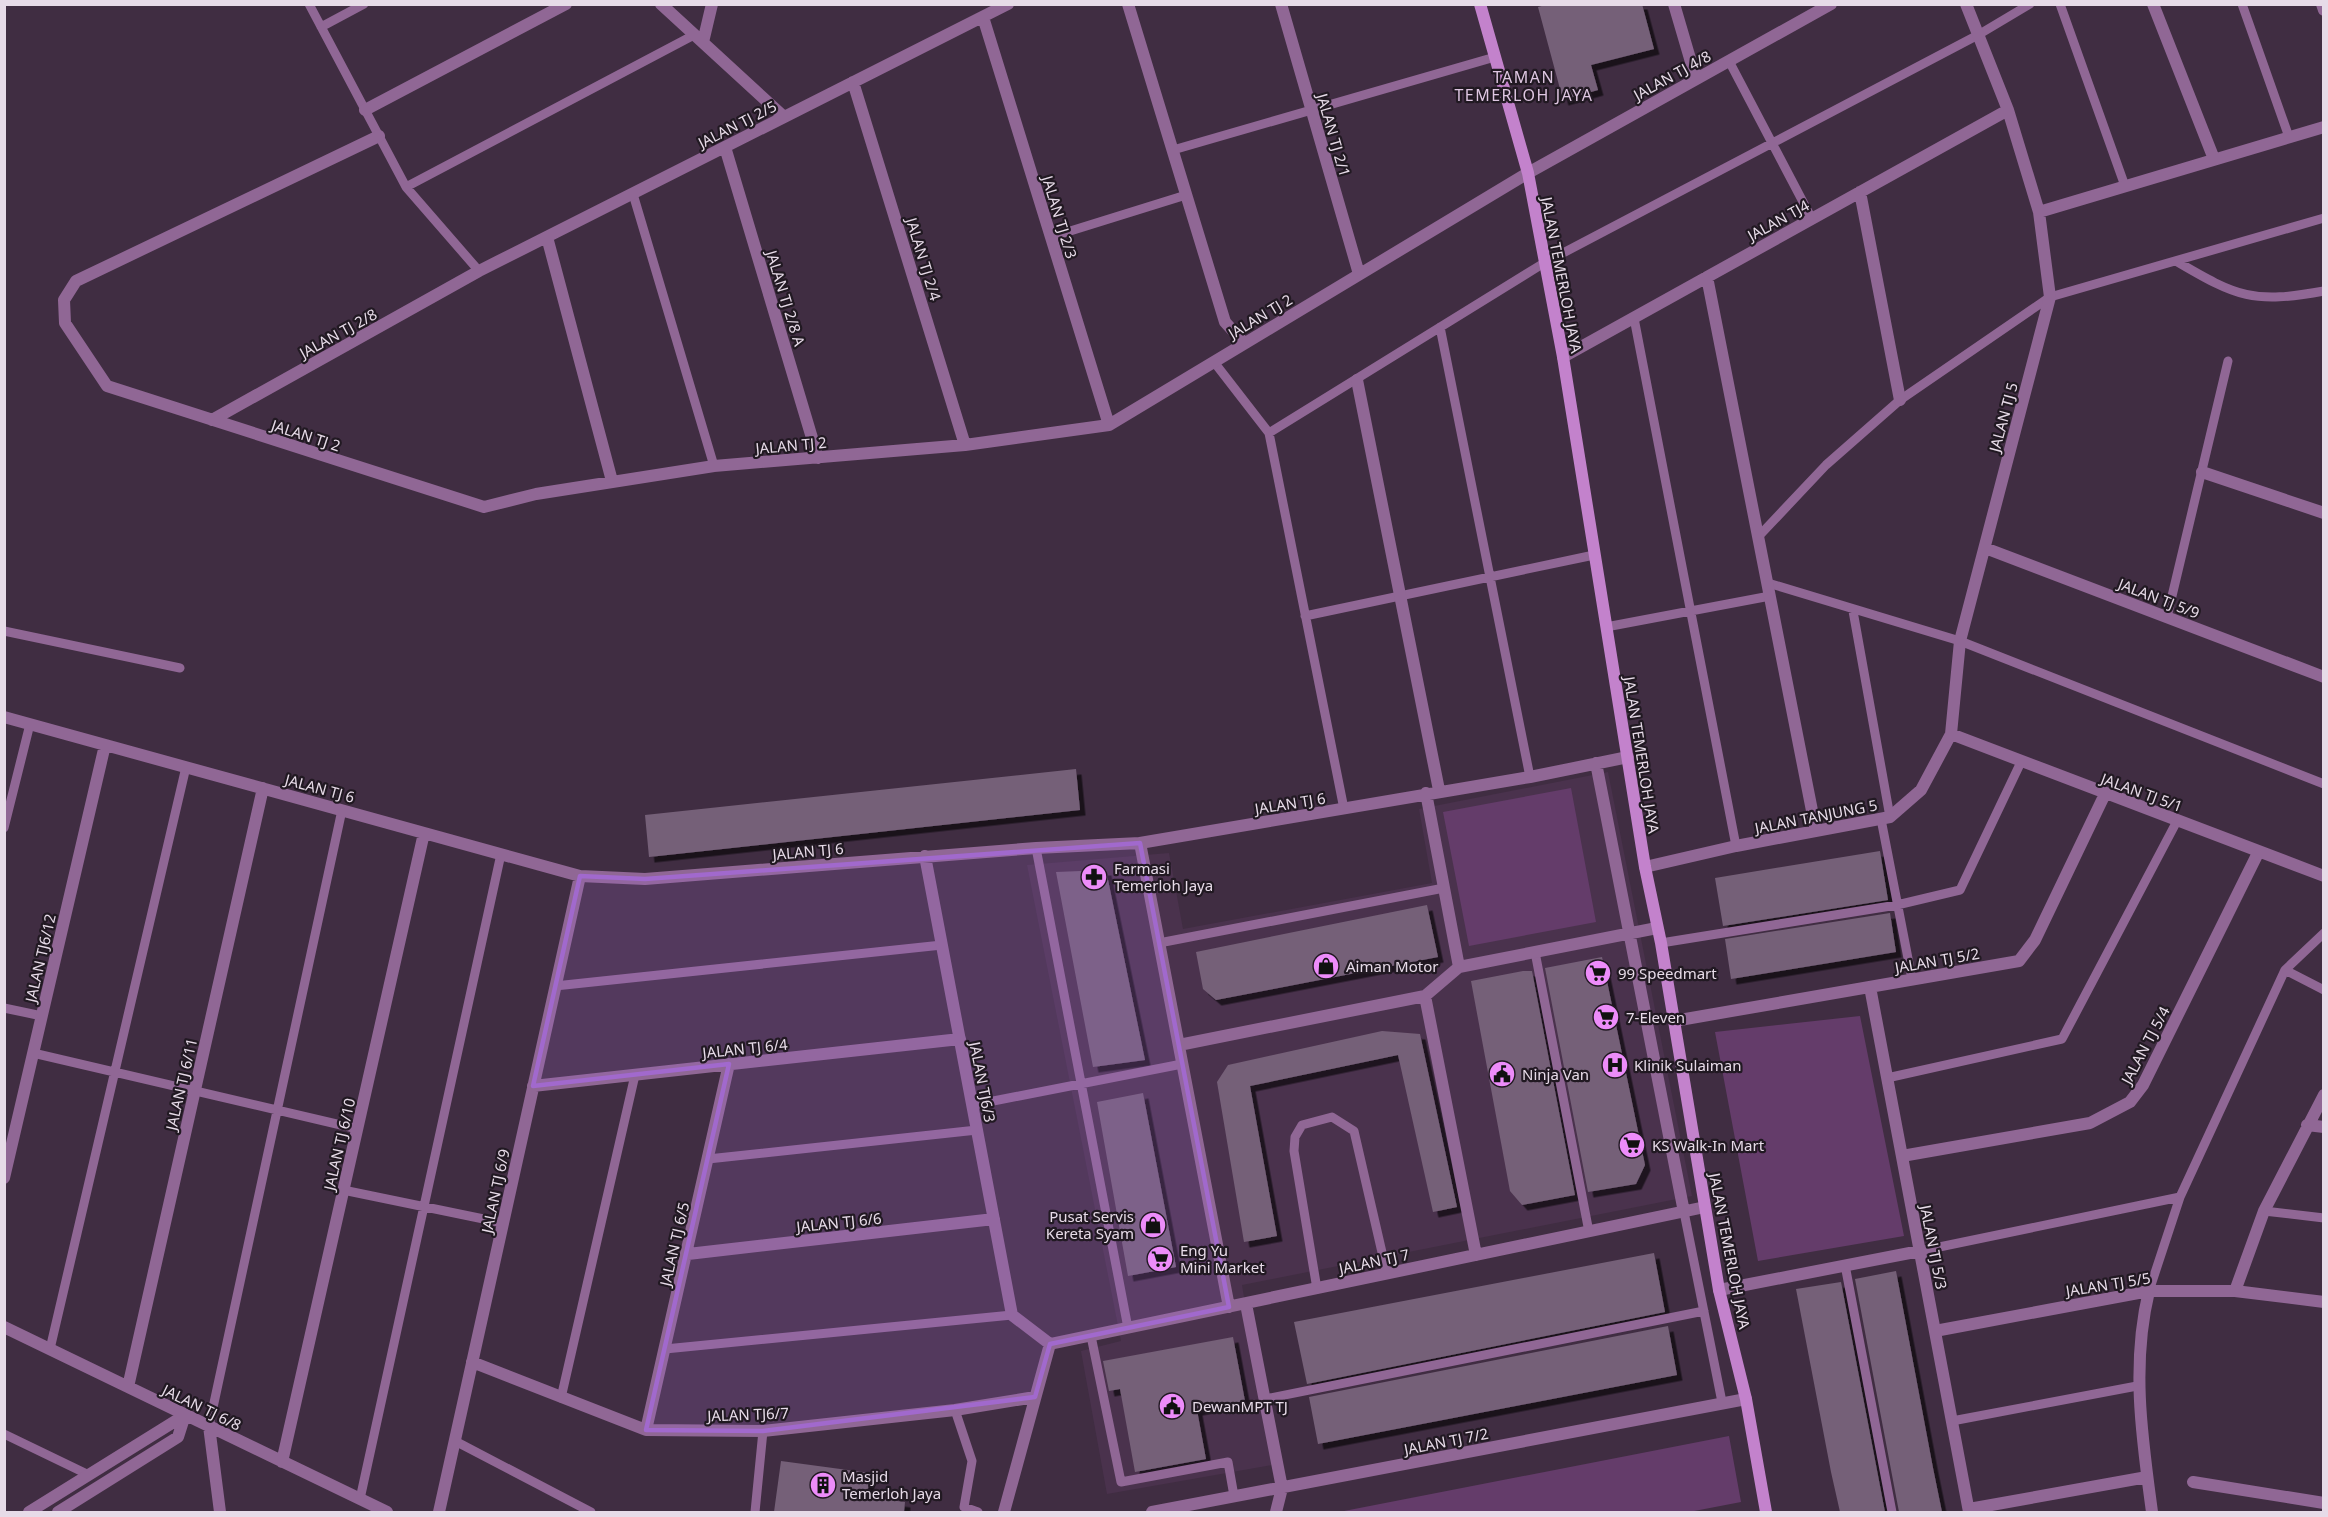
<svg xmlns="http://www.w3.org/2000/svg" width="2328" height="1517" font-family="'Noto Sans',sans-serif">
	<style>
		.built { fill: #4a324d }
		.green { fill: #643c6a }
		.building { fill: #756078; filter: url(#shadow) }
		.lines { fill: none; stroke-linecap: round; stroke-linejoin: round }
		.lane { stroke: #906795; stroke-width: 9 }
		.street { stroke: #906795; stroke-width: 12 }
		.secondary { stroke: #c382cc; stroke-width: 12 }
		.marked { fill: #a169cd; fill-opacity: 0.2; stroke: #a169cd; stroke-width: 4.5; stroke-linejoin: round }
		.labels { text-anchor: middle; dominant-baseline: central; stroke-width: 4.5; stroke-linejoin: round; paint-order: stroke }
		.street-label { font-size: 15px; fill: #e7dbe8; stroke: #211922 }
		.poi-label { font-size: 15px; fill: #e7dbe8; stroke: #211922; text-anchor: start }
		.neighbourhood-label { font-size: 16px; letter-spacing: 1.5px; fill: #dfc7e2; stroke: #211922 }
	</style>
	<defs>
		<filter id="shadow"><feDropShadow dx="5.5" dy="5.5" stdDeviation="0" flood-color="#0009"/></filter>
	</defs>
	<rect width="100%" height="100%" fill="#402d42"/>
	<path class="built" d="M1608,772L1692,1196L1242,1285L1272,1465L1107,1494L1081,1351L1121,1341L1027,865L1169,853L1183,929L1432,883L1419,809Z"/>
	<path class="green" d="M1571,788L1596,922L1469,946L1443,812Z
		M1860,1016L1904,1236L1758,1261L1715,1032Z
		M1729,1436L1741,1502L1689,1512H1339Z"/>
	<path class="building" d="M1549,4H1642L1654,49L1591,65L1598,90L1563,100L1538,7Z
		M1076,769L1080,810L649,857L645,815Z
		M1880,851L1888,900L1723,926L1715,878Z
		M1106,870L1145,1060L1093,1067L1056,872Z
		M1427,905L1438,957L1216,1000L1203,989L1196,952Z
		M1890,913L1896,952L1731,979L1725,939Z
		M1602,957L1645,1165L1636,1184L1588,1192L1545,968Z
		M1523,971H1532L1575,1195L1522,1205L1510,1191L1471,981Z
		M1382,1031L1420,1034L1457,1207L1433,1212L1398,1055L1250,1086L1277,1236L1244,1242L1217,1082L1228,1065Z
		M1143,1093L1176,1267L1128,1276L1097,1102Z
		M1654,1253L1665,1312L1307,1384L1294,1322Z
		M1896,1271L1933,1468L1942,1512H1899L1855,1279Z
		M1841,1282L1885,1512H1840L1831,1472L1796,1289Z
		M1668,1326L1677,1375L1318,1444L1309,1397Z
		M1233,1337L1245,1401L1197,1410L1206,1459L1135,1472L1120,1389L1109,1391L1103,1361Z
		M781,1461L870,1473L867,1497L905,1502L904,1512H774Z"/>
	<g class="lines">
		<path class="lane" d="M309,4L406,187L479,271
			M2060,4L2125,186
			M2242,4L2289,137
			M321,27L364,4
			M1729,61L1812,219
			M1173,150L1495,57
			M406,187L694,35
			M633,194L714,466
			M1051,237L1186,195
			M2176,261C2237,297 2253,304 2324,291
			M1634,318L1736,846
			M1440,327L1530,777
			M1214,362L1269,433L1544,263L1978,35L2030,4
			M1269,433L1344,809
			M1759,536L1826,465L1900,400L2050,297L2324,218
			M1768,583L1960,641L2324,784
			M1853,611L1890,817
			M1305,616L1594,555
			M2167,617L2228,361
			M1606,627L1770,596
			M4,631L180,668
			M1881,819L1912,979
			M4,828L30,724
			M1036,848L1128,1328
			M1159,943L1444,888
			M1661,943L1897,905L1960,890L2021,762
			M1535,952L1589,1232
			M2285,970L2324,990
			M555,986L942,945
			M4,1008L42,1016
			M33,1053L358,1129
			M1887,1078L2062,1039L2177,821
			M973,1105L1182,1064
			M708,1159L977,1130
			M343,1190L503,1223
			M2264,1211L2324,1218
			M1684,1212L1722,1402
			M1920,1251L2180,1197
			M1845,1265L1892,1512
			M1317,1289L1294,1151L1295,1137L1302,1125L1332,1117L1354,1131L1387,1274
			M2149,1291L2180,1197L2285,970L2324,933
			M1091,1336L1121,1482L1228,1462L1234,1496
			M50,1349L186,767
			M665,1349L1012,1315
			M561,1398L635,1075
			M1265,1399L1704,1311
			M955,1410L972,1461L964,1507L978,1512
			M1952,1421L2137,1386
			M209,1426L342,810
			M4,1434L89,1475
			M455,1441L591,1512
			M360,1499L501,854
			M755,1512L763,1431"/>
		<path class="street" d="M661,4L784,117
			M1128,4L1225,322L1244,343
			M1281,4L1359,274
			M1674,4L1696,79
			M2153,4L2214,159
			M2322,4L2324,10
			M983,17L1109,425
			M703,42L712,4
			M853,82L965,445
			M365,110L566,4
			M379,136L76,281L64,300L65,323L107,386L484,507L536,494L714,466L965,445L1109,425L1528,173L1831,4
			M725,147L818,458
			M1860,192L1900,400
			M2039,212L2324,127
			M547,237L612,481
			M1707,277L1816,831
			M1563,357L2008,110
			M1357,380L1439,790
			M212,420L479,271L1008,4
			M2202,472L2324,513
			M1985,548L2324,677
			M4,717L580,876L645,879L1036,848L1140,843L1530,777L1628,757
			M1951,734L2324,876
			M1596,763L1684,1212
			M1426,793L1459,967L1657,928
			M1140,843L1229,1307
			M925,856L1012,1315L1050,1344
			M1645,867L1736,846L1890,817L1921,790L1951,734L1960,641L2050,297L2039,212L2008,110L1966,4
			M1870,987L1969,1512
			M1425,996L1459,967
			M1674,1021L2019,961L2035,940L2105,794
			M1179,1045L1425,996L1476,1255
			M533,1086L960,1039
			M2307,1125L2324,1127
			M1902,1156L2090,1123L2130,1102L2143,1085L2258,853
			M4,1178L105,745
			M688,1254L994,1219
			M1719,1290L1920,1251
			M2149,1291C2131,1365 2142,1438 2152,1512
			M2235,1291L2264,1211L2324,1095
			M1246,1304L1282,1488L1276,1512
			M4,1327L387,1512
			M1935,1331L2149,1291H2235L2324,1302
			M1050,1344L1705,1207
			M472,1362L646,1430L763,1431L955,1410L1035,1397
			M128,1387L263,788
			M209,1426L220,1512
			M646,1430L729,1064
			M282,1462L424,833
			M2193,1482L2324,1503
			M1969,1509L2147,1477
			M29,1512L185,1415
			M58,1512L178,1437L185,1415
			M439,1512L580,876
			M1004,1512L1050,1344
			M1152,1512L1746,1399"/>
		<path class="secondary" d="M1480,4L1528,173L1563,357L1645,867L1661,943L1719,1290L1746,1399L1766,1512"/>
	</g>
	<path class="marked" d="M1140,843L1229,1307L1050,1344L1035,1397L763,1431L646,1430L729,1064L533,1086L580,876L645,879Z"/>
	<defs>
		<symbol id="pharmacy-disc" viewBox="-11 -11 22 22"><circle r="9.5" fill="#ed8cfa" stroke="#211922"/><path d="M-2-6h4v4h4v4h-4v4h-4v-4h-4v-4h4Z" fill="#111"/></symbol>
		<symbol id="shop-disc" viewBox="-11 -11 22 22"><circle r="9.5" fill="#ed8cfa" stroke="#211922"/><path d="M-5-2.5h2.3a2.7 3.5 0 0 1 5.4 0H5L5.5 6h-11ZM-1.5-2.5h3a1.5 2.3 0 0 0-3 0Z" fill="#111"/></symbol>
		<symbol id="supermarket-disc" viewBox="-11 -11 22 22"><circle r="9.5" fill="#ed8cfa" stroke="#211922"/><path d="M-6-5.5h2.5l.6 2H6L4.5 2H-2.5L-4.4-4H-6ZM-1.5 3.2a1.3 1.3 0 1 0 .1 0ZM3 3.2a1.3 1.3 0 1 0 .1 0Z" fill="#111"/></symbol>
		<symbol id="hospital-disc" viewBox="-11 -11 22 22"><circle r="9.5" fill="#ed8cfa" stroke="#211922"/><path d="M-5-5h3v3.5h4V-5h3V5h-3V1.5h-4V5h-3Z" fill="#111"/></symbol>
		<symbol id="civic-disc" viewBox="-11 -11 22 22"><circle r="9.5" fill="#ed8cfa" stroke="#211922"/><path d="M-.6-6.5H3V-4.5H.6V-3L4-1V1h2V6H-6V1h2V-1L-.6-3ZM-1.2 2.5V6h2.4V2.5Z" fill="#111"/></symbol>
		<symbol id="building-disc" viewBox="-11 -11 22 22"><circle r="9.5" fill="#ed8cfa" stroke="#211922"/><path d="M-4-6H4V6H1V3H-1V6H-4ZM-2.5-4.3h1.7v1.8h-1.7ZM.8-4.3h1.7v1.8H.8ZM-2.5-1h1.7V.8h-1.7ZM.8-1h1.7V.8H.8Z" fill="#111"/></symbol>
	</defs>
	<g fill-rule="evenodd">
		<use href="#pharmacy-disc" x="1079" y="862" width="30" height="30"/>
		<use href="#shop-disc" x="1311" y="951" width="30" height="30"/>
		<use href="#supermarket-disc" x="1583" y="958" width="30" height="30"/>
		<use href="#supermarket-disc" x="1591" y="1002" width="30" height="30"/>
		<use href="#hospital-disc" x="1600" y="1050" width="30" height="30"/>
		<use href="#civic-disc" x="1487" y="1059" width="30" height="30"/>
		<use href="#supermarket-disc" x="1617" y="1130" width="30" height="30"/>
		<use href="#shop-disc" x="1138" y="1210" width="30" height="30"/>
		<use href="#supermarket-disc" x="1145" y="1244" width="30" height="30"/>
		<use href="#civic-disc" x="1157" y="1391" width="30" height="30"/>
		<use href="#building-disc" x="808" y="1470" width="30" height="30"/>
	</g>
	<g class="labels">
		<g class="street-label">
			<text transform="translate(1672 75) rotate(-29)">JALAN TJ 4/8</text>
			<text transform="translate(737 124) rotate(-27)">JALAN TJ 2/5</text>
			<text transform="translate(1334 135) rotate(74)">JALAN TJ 2/1</text>
			<text transform="translate(1060 217) rotate(73)">JALAN TJ 2/3</text>
			<text transform="translate(1778 220) rotate(-29)">JALAN TJ4</text>
			<text transform="translate(924 259) rotate(73)">JALAN TJ 2/4</text>
			<text transform="translate(1562 275) rotate(79)">JALAN TEMERLOH JAYA</text>
			<text transform="translate(786 298) rotate(73)">JALAN TJ 2/8 A</text>
			<text transform="translate(1260 316) rotate(-31)">JALAN TJ 2</text>
			<text transform="translate(338 333) rotate(-29)">JALAN TJ 2/8</text>
			<text transform="translate(2003 417) rotate(-75)">JALAN TJ 5</text>
			<text transform="translate(306 435) rotate(18)">JALAN TJ 2</text>
			<text transform="translate(791 445) rotate(-5)">JALAN TJ 2</text>
			<text transform="translate(2159 598) rotate(21)">JALAN TJ 5/9</text>
			<text transform="translate(1642 755) rotate(81)">JALAN TEMERLOH JAYA</text>
			<text transform="translate(320 788) rotate(15)">JALAN TJ 6</text>
			<text transform="translate(2142 792) rotate(20)">JALAN TJ 5/1</text>
			<text transform="translate(1290 803) rotate(-9)">JALAN TJ 6</text>
			<text transform="translate(1816 816) rotate(-11)">JALAN TANJUNG 5</text>
			<text transform="translate(808 851) rotate(-5)">JALAN TJ 6</text>
			<text transform="translate(40 958) rotate(-77)">JALAN TJ6/12</text>
			<text transform="translate(1937 960) rotate(-10)">JALAN TJ 5/2</text>
			<text transform="translate(2145 1045) rotate(-62)">JALAN TJ 5/4</text>
			<text transform="translate(745 1048) rotate(-6)">JALAN TJ 6/4</text>
			<text transform="translate(983 1082) rotate(79)">JALAN TJ6/3</text>
			<text transform="translate(181 1084) rotate(-77)">JALAN TJ 6/11</text>
			<text transform="translate(339 1144) rotate(-77)">JALAN TJ 6/10</text>
			<text transform="translate(495 1191) rotate(-78)">JALAN TJ 6/9</text>
			<text transform="translate(839 1222) rotate(-6)">JALAN TJ 6/6</text>
			<text transform="translate(674 1244) rotate(-77)">JALAN TJ 6/5</text>
			<text transform="translate(1934 1247) rotate(79)">JALAN TJ 5/3</text>
			<text transform="translate(1730 1251) rotate(79)">JALAN TEMERLOH JAYA</text>
			<text transform="translate(1374 1261) rotate(-12)">JALAN TJ 7</text>
			<text transform="translate(2108 1284) rotate(-9)">JALAN TJ 5/5</text>
			<text transform="translate(202 1407) rotate(26)">JALAN TJ 6/8</text>
			<text transform="translate(748 1414) rotate(-2)">JALAN TJ6/7</text>
			<text transform="translate(1446 1441) rotate(-11)">JALAN TJ 7/2</text>
		</g>
		<g class="poi-label">
			<text x="1114" y="868">Farmasi<tspan x="1114" dy="17">Temerloh Jaya</tspan></text>
			<text x="1346" y="966">Aiman Motor</text>
			<text x="1618" y="973">99 Speedmart</text>
			<text x="1626" y="1017">7-Eleven</text>
			<text x="1634" y="1065">Klinik Sulaiman</text>
			<text x="1522" y="1074">Ninja Van</text>
			<text x="1652" y="1145">KS Walk-In Mart</text>
			<text x="1134" y="1216" text-anchor="end">Pusat Servis<tspan x="1134" dy="17">Kereta Syam</tspan></text>
			<text x="1180" y="1250">Eng Yu<tspan x="1180" dy="17">Mini Market</tspan></text>
			<text x="1192" y="1406">DewanMPT TJ</text>
			<text x="842" y="1476">Masjid<tspan x="842" dy="17">Temerloh Jaya</tspan></text>
		</g>
		<g class="neighbourhood-label">
			<text x="1524" y="77">TAMAN<tspan x="1524" dy="18">TEMERLOH JAYA</tspan></text>
		</g>
	</g>
	<rect width="2328" height="1517" fill="none" stroke="#e7dbe8" stroke-width="12"/>
</svg>
